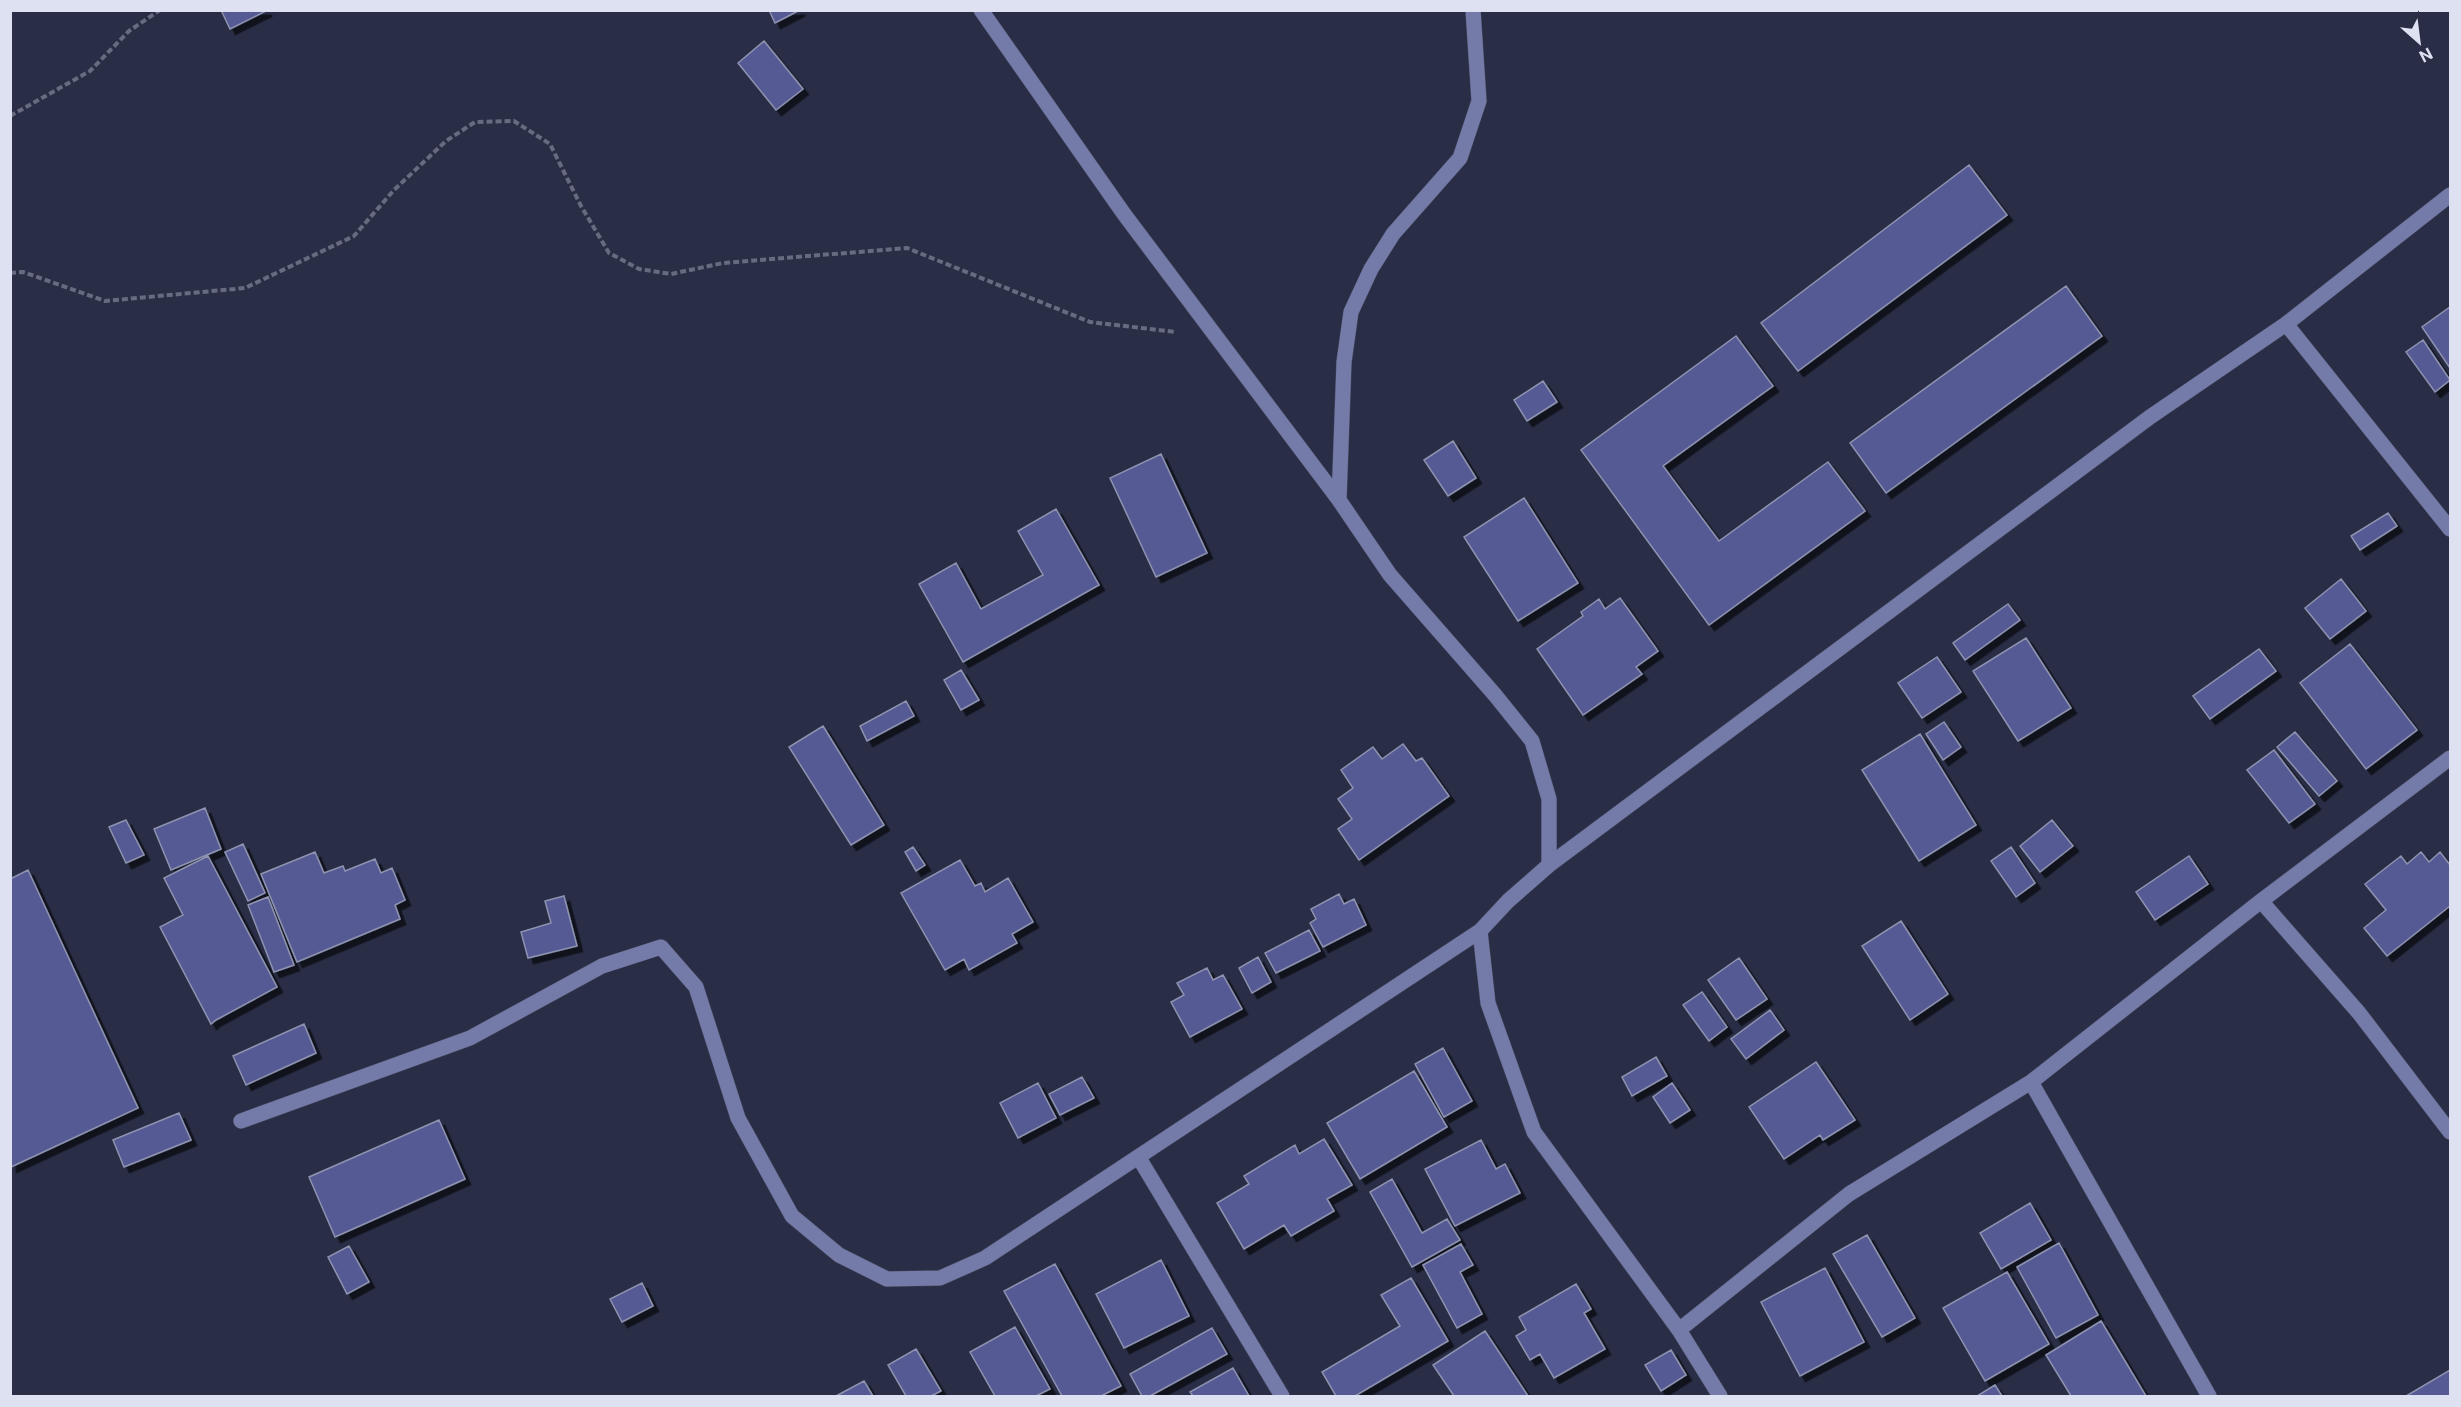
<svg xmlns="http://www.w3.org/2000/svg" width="2461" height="1407" font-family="'Public Sans',sans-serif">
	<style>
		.building { fill: #545a94; stroke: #8e93b0; stroke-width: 1.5; filter: url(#shadow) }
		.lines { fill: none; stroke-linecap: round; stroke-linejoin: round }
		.minor-casing { stroke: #464a61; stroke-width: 16 }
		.path { stroke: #676b80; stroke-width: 4; stroke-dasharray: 6 3; stroke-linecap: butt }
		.minor { stroke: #747ba8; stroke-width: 15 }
	</style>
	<defs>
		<filter id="shadow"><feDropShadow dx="5.5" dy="5.5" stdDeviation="0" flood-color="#0009"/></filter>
	</defs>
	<rect width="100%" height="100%" fill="#292d45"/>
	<path class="building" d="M221,10H266V11L230,29Z
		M769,10H800L775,23Z
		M764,41L803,89L776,110L738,63Z
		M1969,165L2007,215L1798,371L1761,323Z
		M2066,286L2102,336L1886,493L1850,443Z
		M2450,307V368L2422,327Z
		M1736,336L1773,386L1663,466L1719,541L1828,462L1865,511L1709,625L1581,450Z
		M2423,340L2450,380L2435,392L2406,352Z
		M1543,381L1557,402L1527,421L1514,400Z
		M1453,441L1476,478L1448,496L1424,460Z
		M1161,454L1207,553L1156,577L1110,478Z
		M1524,498L1578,583L1518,621L1464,537Z
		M1056,509L1099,585L963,662L919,584L956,563L981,609L1043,575L1018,531Z
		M2388,513L2397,526L2360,550L2351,536Z
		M2341,579L2366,611L2330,639L2305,608Z
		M1620,598L1658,651L1636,667L1642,674L1583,715L1537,649L1583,616L1581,612L1599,599L1605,609Z
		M2008,604L2020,620L1965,660L1953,643Z
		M2026,638L2071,708L2018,741L1973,671Z
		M2350,644L2417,730L2366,769L2300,683Z
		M2259,649L2276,671L2210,719L2193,696Z
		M1937,657L1961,692L1922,718L1898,683Z
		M961,670L979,700L961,710L944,680Z
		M906,701L914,716L867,741L860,726Z
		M1944,722L1961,747L1943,760L1926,734Z
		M823,726L884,825L851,845L789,747Z
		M2295,732L2337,781L2319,796L2277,747Z
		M1920,734L1976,825L1919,861L1862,770Z
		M1403,744L1416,761L1422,758L1449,796L1359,860L1338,829L1352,819L1338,799L1353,788L1341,770L1373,747L1382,759Z
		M2274,750L2315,804L2289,823L2247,770Z
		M205,808L221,849L171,870L154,829Z
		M126,820L144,855L126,863L109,827Z
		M2052,820L2073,846L2040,872L2020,846Z
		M243,844L265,893L248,901L225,852Z
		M913,847L925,865L916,871L905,852Z
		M2011,847L2035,883L2016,897L1991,861Z
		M315,852L324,873L343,866L345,871L375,859L381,873L392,868L405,900L395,905L400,919L297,962L261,874Z
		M2421,852L2429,862L2440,852L2450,865V906L2387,956L2364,928L2386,910L2365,884L2401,856L2407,864Z
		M208,856L277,987L216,1020L211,1024L160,927L183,915L164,878Z
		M2189,856L2208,884L2155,920L2136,892Z
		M960,860L975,886L981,883L985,892L1008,878L1033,922L1012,934L1017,943L969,970L964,959L945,970L901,893Z
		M28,870L138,1108L11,1167L10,879Z
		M1339,894L1344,904L1354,899L1366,925L1323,947L1310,923L1316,919L1311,909Z
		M564,896L577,946L528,958L521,932L551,923L545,901Z
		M268,897L294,965L274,972L248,905Z
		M1901,921L1948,994L1910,1020L1862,946Z
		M1309,930L1320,951L1276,973L1265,953Z
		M1258,957L1271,982L1252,993L1239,968Z
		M1739,958L1767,999L1736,1020L1708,980Z
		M1207,968L1213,980L1223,975L1242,1009L1190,1037L1171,1002L1184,995L1177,983Z
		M1702,992L1727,1027L1709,1041L1683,1005Z
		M1770,1010L1784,1030L1746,1059L1731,1039Z
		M304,1024L316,1053L246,1085L233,1056Z
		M1443,1048L1472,1101L1444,1117L1415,1064Z
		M1656,1057L1667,1076L1632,1096L1622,1077Z
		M1816,1062L1855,1120L1823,1140L1820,1135L1784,1159L1749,1107Z
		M1414,1071L1447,1127L1360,1179L1327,1123Z
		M1082,1077L1094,1098L1060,1115L1049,1094Z
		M1038,1083L1056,1118L1018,1138L1000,1103Z
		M1672,1083L1690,1110L1670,1123L1653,1097Z
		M179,1113L191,1140L124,1167L113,1140Z
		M439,1120L465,1179L335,1237L309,1177Z
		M1324,1139L1352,1185L1327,1199L1334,1211L1291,1236L1284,1225L1244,1249L1217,1203L1249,1184L1244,1176L1295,1145L1299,1154Z
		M1481,1140L1496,1169L1505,1164L1520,1193L1455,1226L1425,1169Z
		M1392,1179L1422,1233L1447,1219L1460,1240L1412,1267L1370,1192Z
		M2030,1203L2051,1240L2001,1269L1980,1233Z
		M1867,1235L1915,1318L1882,1337L1833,1254Z
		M2059,1243L2098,1315L2056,1338L2017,1267Z
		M1461,1244L1473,1265L1460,1272L1482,1314L1457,1328L1423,1265Z
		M349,1246L369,1282L347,1294L328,1257Z
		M1161,1260L1189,1316L1124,1348L1096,1294Z
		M1055,1264L1121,1386L1101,1396H1062L1004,1291Z
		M1825,1268L1864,1342L1800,1376L1761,1302Z
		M2007,1272L2049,1344L1985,1381L1943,1308Z
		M1411,1278L1448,1341L1355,1396H1336L1322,1372L1400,1326L1381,1295Z
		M642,1283L653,1306L622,1322L610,1299Z
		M1576,1284L1591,1309L1584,1313L1605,1349L1554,1378L1540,1354L1530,1360L1516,1336L1526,1330L1519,1317Z
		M2101,1321L2146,1396H2071L2046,1355Z
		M1015,1327L1050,1389L1036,1396H995L970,1352Z
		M1212,1328L1227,1354L1150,1396H1142L1130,1374Z
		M1485,1331L1528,1396H1454L1433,1365Z
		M916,1349L941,1391L931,1396H906L888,1365Z
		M1671,1350L1686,1375L1661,1391L1645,1365Z
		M1233,1368L1249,1396H1193L1190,1392Z
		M2450,1370V1396H2406Z
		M864,1381L873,1396H836Z
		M1995,1385L2002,1396H1977Z"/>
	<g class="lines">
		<defs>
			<path id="minor" d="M981,10L1124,214L1339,500L1390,575L1495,695L1532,741L1549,799V865L1508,901L1480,931L1488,1003L1534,1132L1679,1330L1720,1396
				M2286,324L2450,529
				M1339,500L1344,362L1351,312L1371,269L1393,234L1460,158L1479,101L1473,10
				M1549,865L2150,417L2286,324L2450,195
				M2261,901L2359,1013L2450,1132
				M2031,1082L2209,1396
				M241,1121L470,1038L602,966L661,947L696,987L738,1118L792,1216L839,1255L887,1279L940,1278L985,1258L1480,931
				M1139,1158L1282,1396
				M1679,1330L1849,1194L2031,1082L2261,901L2450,758"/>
		</defs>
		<use href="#minor" class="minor-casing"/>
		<path class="path" d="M10,116L90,71L129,31L160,10
			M10,273L23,272L105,301L245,288L354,236L394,190L446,141L475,122L514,121L550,144L581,206L609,253L639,269L671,274L723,263L907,248L1090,322L1176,332"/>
		<use href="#minor" class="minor"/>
	</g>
	<rect width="2461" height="1407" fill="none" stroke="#dee1f1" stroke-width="24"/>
	<g transform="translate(2419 42) rotate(152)" stroke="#292d45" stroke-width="4.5" paint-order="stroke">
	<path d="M0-4.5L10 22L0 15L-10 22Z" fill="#dee1f1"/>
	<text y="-9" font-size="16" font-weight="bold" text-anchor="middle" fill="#dee1f1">N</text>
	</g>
</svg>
